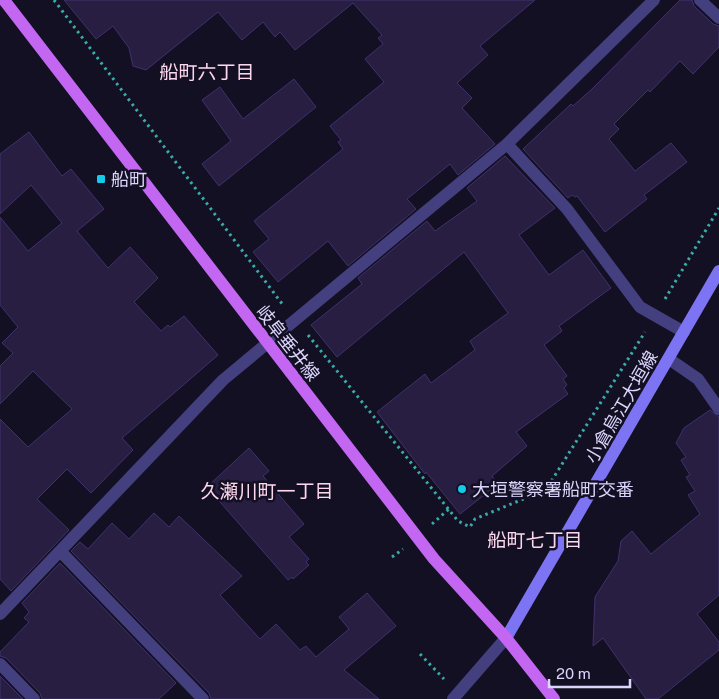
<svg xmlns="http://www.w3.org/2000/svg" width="719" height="699" font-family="'Public Sans','Noto Sans JP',sans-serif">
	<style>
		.building { fill: #271e42; stroke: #40326c }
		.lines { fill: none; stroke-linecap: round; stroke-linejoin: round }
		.path { stroke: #39acaa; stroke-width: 3; stroke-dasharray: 2.5 4; stroke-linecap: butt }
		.minor { stroke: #443f7e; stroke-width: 12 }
		.tertiary { stroke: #443f7e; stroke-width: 12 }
		.secondary { stroke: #7d74f4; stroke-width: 12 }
		.primary { stroke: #c366f2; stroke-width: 12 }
		.poi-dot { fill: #13cbea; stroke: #141023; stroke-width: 2 }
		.labels { text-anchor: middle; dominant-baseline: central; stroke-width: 5; stroke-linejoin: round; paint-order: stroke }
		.poi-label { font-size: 18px; fill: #dbd5fc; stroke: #141023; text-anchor: start }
		.street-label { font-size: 18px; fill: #dbd5fc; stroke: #141023 }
		.neighbourhood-label { font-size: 19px; fill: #fcd7ed; stroke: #141023 }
	</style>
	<rect width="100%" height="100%" fill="#141023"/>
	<path class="building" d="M64,0H535L480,46L488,55L457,83L472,98L462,108L495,144L458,175L450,164L407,199L416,209L348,266L328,241L278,282L253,252L269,239L254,221L343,149L338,142L341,140L330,126L384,82L365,59L383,44L378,38L382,35L353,3L295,50L280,32L275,37L263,22L242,40L218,12L146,70L133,66L129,48L113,26L96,39Z
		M680,0H692L694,6L713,24L719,26V47L693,74L680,61L650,92L648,90L614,124L619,129L609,139L635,171L671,143L687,162L644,195L647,199L605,232L577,196L575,197L572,195L568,198L523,149L571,104L573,106L592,89Z
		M294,79L316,107L219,186L202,164L231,141L202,100L220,87L243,119Z
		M29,132L62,176L71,169L104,209L77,231L108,268L130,247L158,278L134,302L161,331L168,325L170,327L184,316L218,355L122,438L133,450L91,493L67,469L37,499L69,530L11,591L0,579V419L28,447L72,409L33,371L0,404V366L13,353L2,343L18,327L0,305V217L28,251L62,223L31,185L0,214V154Z
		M505,156L555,208L519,235L549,275L583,250L611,288L559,326L562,331L544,345L567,376L563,379L567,385L564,388L568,394L516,432L527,446L492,476L498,484L460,514L426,472L425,474L377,412L425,374L431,383L475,350L470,341L508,313L464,252L337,357L311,325L362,284L358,278L427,221L435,231L477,201L467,188Z
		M710,410L719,417V595L697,614L719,642V650L658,699H646L603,638L593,646L595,597L618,561L621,541L632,531L651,554L700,514L688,495L695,491L686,477L690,475L681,460L686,457L676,443L684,428Z
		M249,448L269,471L263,476L304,524L289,537L309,559L306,562L309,565L293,579L292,577L288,580L207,487Z
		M154,513L169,527L179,516L242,576L220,595L260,639L276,624L300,650L306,646L316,657L349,629L339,617L367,593L396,626L344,670L379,699H211L209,693L71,551L80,542L88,549L112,523L129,539Z
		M60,563L176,683L159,699H42L40,693L6,658L0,656V652L29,622L24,618L29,612L22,603Z
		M0,676L23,699H0Z"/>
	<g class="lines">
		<path class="path" d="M54,0L283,305
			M665,299L719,208
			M308,335L458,521L470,527L475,519L528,497L542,496L645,332
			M432,524L449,509
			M392,557L403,549
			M420,654L444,679"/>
		<path class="minor" d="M700,0L719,18
			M507,144L567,209L640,307L684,332
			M669,359L698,379L719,409
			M61,552L203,699
			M0,614L223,380L507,144L654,0
			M0,664L34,699"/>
		<path class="tertiary" d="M453,699L506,638"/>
		<path class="secondary" d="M506,638L719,271"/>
		<path class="primary" d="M4,0L434,559L506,638L554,699"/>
	</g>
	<g class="poi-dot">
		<rect x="96" y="174" width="10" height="10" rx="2.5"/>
		<circle cx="462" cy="489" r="5"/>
	</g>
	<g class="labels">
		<g class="poi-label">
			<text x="111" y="179">船町</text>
			<text x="472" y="489">大垣警察署船町交番</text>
		</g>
		<g class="street-label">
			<text transform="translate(288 343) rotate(52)">岐阜垂井線</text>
			<text transform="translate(621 407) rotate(-60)">小倉烏江大垣線</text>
		</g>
		<g class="neighbourhood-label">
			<text x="207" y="72">船町六丁目</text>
			<text x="267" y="491">久瀬川町一丁目</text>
			<text x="535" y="540">船町七丁目</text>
		</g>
	</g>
	<path d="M549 679v8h81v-8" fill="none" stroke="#dbd5fc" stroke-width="2.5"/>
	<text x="556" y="679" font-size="15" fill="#dbd5fc" stroke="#141023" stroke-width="4" paint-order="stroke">20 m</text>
</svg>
